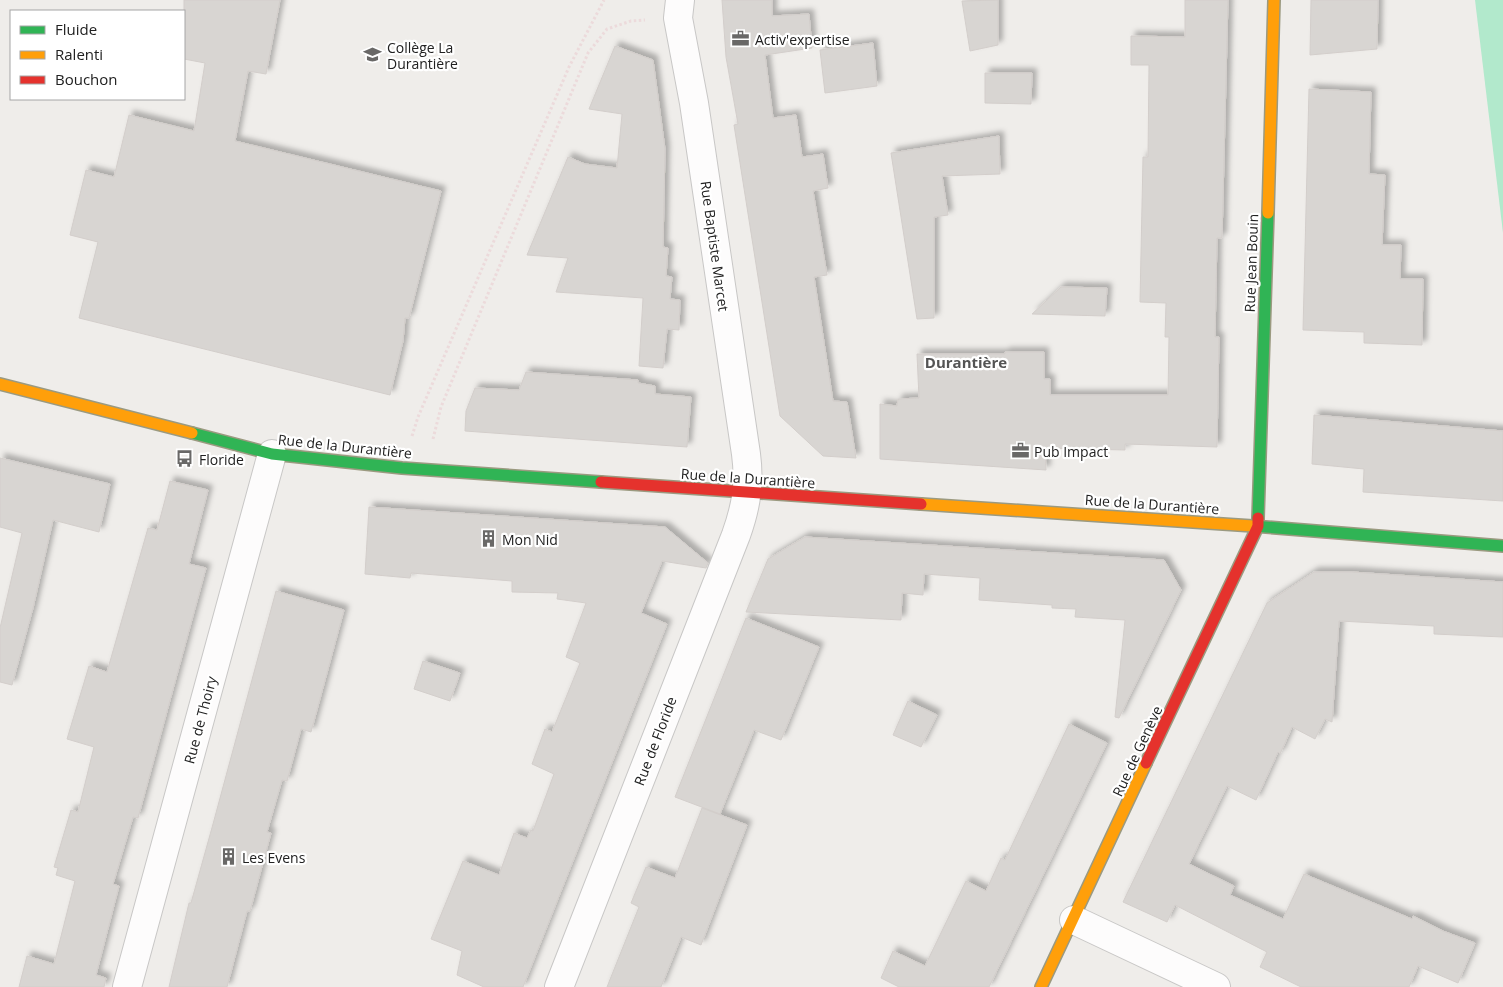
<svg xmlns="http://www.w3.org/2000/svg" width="1503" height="987" font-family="'Open Sans',sans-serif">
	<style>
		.pitch { fill: #b2e9cc }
		.building { fill: #d8d5d2; stroke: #d3cecb; filter: url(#shadow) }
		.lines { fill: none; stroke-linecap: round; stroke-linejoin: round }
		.street-casing { stroke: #c8c7c6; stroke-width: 30 }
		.fast-casing { stroke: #9b9a80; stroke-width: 14 }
		.slow-casing { stroke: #9b9a80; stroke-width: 14 }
		.jam-casing { stroke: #9b9a80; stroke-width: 14 }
		.path { stroke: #ecdadb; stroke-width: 3; stroke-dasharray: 2.5 2.5; stroke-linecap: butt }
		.street { stroke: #fdfcfc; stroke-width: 28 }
		.fast { stroke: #30b455; stroke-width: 11 }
		.slow { stroke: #ff9f0a; stroke-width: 11 }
		.jam { stroke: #e5322d; stroke-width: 11 }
		.labels { text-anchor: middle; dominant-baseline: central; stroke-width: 4.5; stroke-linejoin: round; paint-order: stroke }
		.poi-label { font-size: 14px; fill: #212121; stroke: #fff; text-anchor: start }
		.street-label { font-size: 14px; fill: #212121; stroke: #fff }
		.neighbourhood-label { font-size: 15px; font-weight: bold; fill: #545454; stroke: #fff }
	</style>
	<defs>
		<filter id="shadow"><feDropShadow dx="4.5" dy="-4.5" stdDeviation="2.5" flood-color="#0004"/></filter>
	</defs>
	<rect width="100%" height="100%" fill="#efedea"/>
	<path class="pitch" d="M1475,0H1503V233Z"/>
	<path class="building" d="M184,0H280L266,74L248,71L235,141L441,191L409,318H405L403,341L390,395L79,318L98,242L70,235L86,170L114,177L129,115L194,131L205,63L184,59Z
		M722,0H772V16L809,14L812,48L765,55L773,118L796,115L802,157L823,154L828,188L813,191L827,275L814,277L833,401L847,402L856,458L823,456L780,416L734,125L738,124L726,57Z
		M998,0V45L970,51L962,1Z
		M1185,0H1228L1222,238H1217L1215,337H1219L1217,447L1125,444V450L1045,448L1046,470L880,459V404L897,406L898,399L919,398L917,354H1005V352H1044V379H1050V395H1168L1169,337H1165L1166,303L1140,302L1143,157H1148L1149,65H1131V36L1185,37Z
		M1311,0H1378L1377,49L1310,55Z
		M873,43L877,86L825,93L820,50Z
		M615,46L653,60L665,149L663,247L668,248L666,276L672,277L670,299L680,300L679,330L667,329L663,368L639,366L643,298L556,292L568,258L527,255L568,157L585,164L617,168L622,114L589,109Z
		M985,73H1032L1031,104L985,103Z
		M1309,89L1371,92L1369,174L1385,175L1382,245H1401L1400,279H1423L1422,345L1364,343V332L1303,330Z
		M999,136L1000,174L942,176L948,215L934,217V318L917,319L891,153Z
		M1061,287L1107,288L1105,316L1032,314Z
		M526,372L638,380V383L655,386V394L691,397L687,447L465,431L466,411L475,388L519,390Z
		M1314,415L1503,431V501L1363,492L1364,469L1312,464Z
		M0,458L110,484L99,532L53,520L33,608L12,685L0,682V628L22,533L0,527Z
		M170,481L208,490L189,564L206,568L138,818L133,817L113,884L119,886L96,975L106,978L104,987H19L27,956L54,964L75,881L56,875L58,868L54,867L71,810L78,812L94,747L67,739L89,666L107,672L148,528L157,530Z
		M369,507L665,527L708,563L706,568L662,561L641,613L667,624L523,987H484L457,975L462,951L431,939L463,861L499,875L514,833L527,838L531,830L533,831L554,774L532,764L545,729L552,732L580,663L566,657L586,603L557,599L558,593L512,592V581L411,573L410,578L365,574Z
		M805,537L1164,560L1181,590L1119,718L1115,717L1125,620L1075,617L1076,609L1052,608V605L979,600L980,578L924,574L923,595L902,593L901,620L746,612L768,559Z
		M1314,572H1352L1503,582V637L1434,634V626L1339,621L1332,722L1325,719L1315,739L1292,727L1280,754L1278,752L1256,800L1227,786L1189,864L1234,886L1230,895L1283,919L1304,874L1412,919L1413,916L1443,931L1475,943L1458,983L1418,966L1409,987H1301L1260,967L1267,952L1175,905L1167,922L1123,902L1267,603Z
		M276,591L344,610L311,732L301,729L287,781L282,780L267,832L271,833L250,911H247L227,987H169L189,903H191L213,824Z
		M746,618L819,647L781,740L754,730L720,814L675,797Z
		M423,661L460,673L450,701L414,689Z
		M908,701L937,715L921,747L893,735Z
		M1069,724L1107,743L989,987H899L881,978L893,951L925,966L966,881L986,891L1001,858L1005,860Z
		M702,808L747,825L701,945L681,937L661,987H607L639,907L631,903L646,867L675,878Z"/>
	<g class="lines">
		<defs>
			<path id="street" d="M1074,920L1216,987
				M127,987L272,454
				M559,987L736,535C746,507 750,484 746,454L694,103L678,18L680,0"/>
			<path id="fast" d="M192,433L272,454L402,468L601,482
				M1258,518L1268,213
				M1253,526L1503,546"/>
			<path id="slow" d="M1268,213L1274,0
				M0,384L192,433
				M921,504L1253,526
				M1041,987L1146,763"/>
			<path id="jam" d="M601,482L921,504
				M1146,763L1258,526V518"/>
		</defs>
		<use href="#street" class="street-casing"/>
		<use href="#fast" class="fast-casing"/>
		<use href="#slow" class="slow-casing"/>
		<use href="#jam" class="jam-casing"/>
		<path class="path" d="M412,436L418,417L569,67L604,0
			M433,439L441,407L588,53L607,29L631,21L645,20"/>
		<use href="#street" class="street"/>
		<use href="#fast" class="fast"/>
		<use href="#slow" class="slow"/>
		<use href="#jam" class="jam"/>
	</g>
	<defs>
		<symbol id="office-bare" viewBox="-9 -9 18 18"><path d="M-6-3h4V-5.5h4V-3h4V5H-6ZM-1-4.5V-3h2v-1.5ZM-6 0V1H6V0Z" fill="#696867" stroke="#fff" stroke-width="2.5" paint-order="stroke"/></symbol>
		<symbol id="school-bare" viewBox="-9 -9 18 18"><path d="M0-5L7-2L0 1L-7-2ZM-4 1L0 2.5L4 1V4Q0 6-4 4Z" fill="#696867" stroke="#fff" stroke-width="2.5" paint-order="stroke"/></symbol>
		<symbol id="bus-bare" viewBox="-9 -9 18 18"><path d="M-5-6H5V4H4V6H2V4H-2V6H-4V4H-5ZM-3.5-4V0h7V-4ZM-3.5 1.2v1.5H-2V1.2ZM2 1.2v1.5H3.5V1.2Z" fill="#696867" stroke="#fff" stroke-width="2.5" paint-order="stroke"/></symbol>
		<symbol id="building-bare" viewBox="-9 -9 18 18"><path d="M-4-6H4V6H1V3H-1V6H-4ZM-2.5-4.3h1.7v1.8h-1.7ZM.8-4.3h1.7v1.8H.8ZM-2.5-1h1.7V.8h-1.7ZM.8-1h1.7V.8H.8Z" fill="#696867" stroke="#fff" stroke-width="2.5" paint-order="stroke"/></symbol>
	</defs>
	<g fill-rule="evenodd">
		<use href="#office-bare" x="728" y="26" width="25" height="25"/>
		<use href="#school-bare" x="360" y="42" width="25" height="25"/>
		<use href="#office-bare" x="1008" y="438" width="25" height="25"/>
		<use href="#bus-bare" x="172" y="446" width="25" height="25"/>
		<use href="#building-bare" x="476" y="526" width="25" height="25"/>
		<use href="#building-bare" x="216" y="844" width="25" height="25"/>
	</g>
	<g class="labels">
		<g class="poi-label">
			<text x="755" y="39">Activ'expertise</text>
			<text x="387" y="47">Collège La<tspan x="387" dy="16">Durantière</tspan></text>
			<text x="1034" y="451">Pub Impact</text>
			<text x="199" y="459">Floride</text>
			<text x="502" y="539">Mon Nid</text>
			<text x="242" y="857">Les Evens</text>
		</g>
		<g class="street-label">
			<text transform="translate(715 246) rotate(82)">Rue Baptiste Marcet</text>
			<text transform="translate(1251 263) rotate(-88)">Rue Jean Bouin</text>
			<text transform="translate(345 446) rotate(6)">Rue de la Durantière</text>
			<text transform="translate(748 478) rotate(4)">Rue de la Durantière</text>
			<text transform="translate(1152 504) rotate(4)">Rue de la Durantière</text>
			<text transform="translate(200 720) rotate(-75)">Rue de Thoiry</text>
			<text transform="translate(655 741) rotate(-69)">Rue de Floride</text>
			<text transform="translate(1137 751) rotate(-65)">Rue de Genève</text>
		</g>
		<g class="neighbourhood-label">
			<text x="966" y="362">Durantière</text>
		</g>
	</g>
	<rect x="10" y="10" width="175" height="90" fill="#ffffff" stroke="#a6a6a6"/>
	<rect x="20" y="26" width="25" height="8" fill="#30b455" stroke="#a6a6a6"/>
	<text x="55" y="35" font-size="15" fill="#212121">Fluide</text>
	<rect x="20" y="51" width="25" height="8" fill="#ff9f0a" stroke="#a6a6a6"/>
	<text x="55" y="60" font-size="15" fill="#212121">Ralenti</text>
	<rect x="20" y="76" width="25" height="8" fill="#e5322d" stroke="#a6a6a6"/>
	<text x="55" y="85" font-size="15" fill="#212121">Bouchon</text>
</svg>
